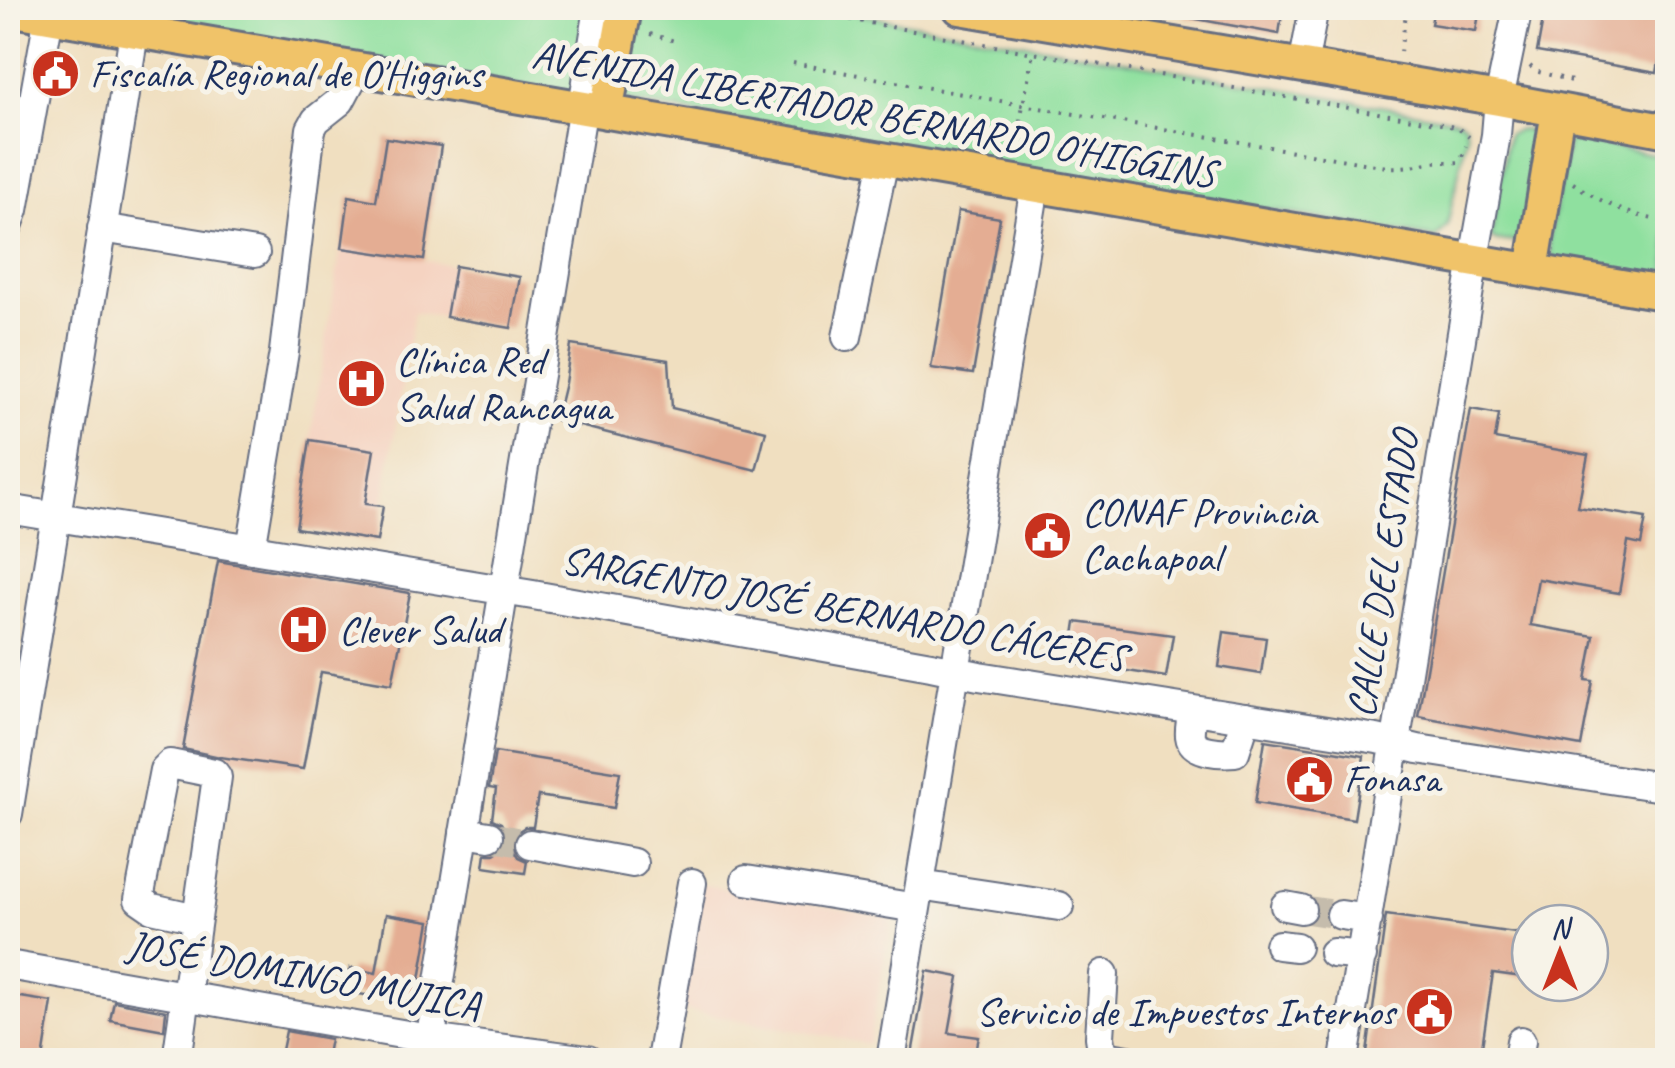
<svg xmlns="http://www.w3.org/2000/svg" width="1675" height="1068" font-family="Caveat,sans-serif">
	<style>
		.built { fill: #f5d3c1 }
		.green { fill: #8fe09f; stroke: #55887e; stroke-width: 2.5 }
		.building { fill: #e4ad93 }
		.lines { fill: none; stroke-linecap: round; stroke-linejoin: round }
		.minor-tunnel { stroke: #c5bcac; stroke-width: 28; stroke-dasharray: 28 14; stroke-linecap: butt }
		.minor-casing { stroke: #666d80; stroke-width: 32 }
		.major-casing { stroke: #666d80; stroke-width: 38 }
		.path { stroke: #666d80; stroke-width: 4; stroke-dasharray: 2.5 8; stroke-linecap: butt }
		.minor { stroke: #fff; stroke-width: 28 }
		.major { stroke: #f0c369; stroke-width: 32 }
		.labels { text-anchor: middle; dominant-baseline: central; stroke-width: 10; stroke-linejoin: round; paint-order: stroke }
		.poi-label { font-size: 40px; fill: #1b2f5e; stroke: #f7f3e8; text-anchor: start }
		.street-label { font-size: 40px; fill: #1b2f5e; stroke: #f7f3e8 }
	</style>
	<rect width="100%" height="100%" fill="#f7f3e8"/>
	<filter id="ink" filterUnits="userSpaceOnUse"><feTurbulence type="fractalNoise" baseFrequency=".01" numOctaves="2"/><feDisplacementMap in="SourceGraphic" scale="20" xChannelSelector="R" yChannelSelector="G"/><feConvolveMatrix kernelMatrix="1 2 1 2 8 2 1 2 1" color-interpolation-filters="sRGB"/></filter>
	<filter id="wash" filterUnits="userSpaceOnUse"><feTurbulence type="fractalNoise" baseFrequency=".0048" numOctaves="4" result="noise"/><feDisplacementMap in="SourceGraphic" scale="40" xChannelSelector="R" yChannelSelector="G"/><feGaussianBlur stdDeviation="2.25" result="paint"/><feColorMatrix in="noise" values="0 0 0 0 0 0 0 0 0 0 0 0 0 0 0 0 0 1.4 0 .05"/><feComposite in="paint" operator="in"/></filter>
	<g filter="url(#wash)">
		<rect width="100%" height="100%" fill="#f0dfc0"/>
		<path class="built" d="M386,138L441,146L422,260L520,277L511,328L414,312L377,541L296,528L349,196L376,200Z
			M699,884L892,918L869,1044L675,1008Z"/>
		<path class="green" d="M48,8H587L573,95Z
			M635,8H823L1459,120L1465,124L1467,135L1447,226L1436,238L617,100Z
			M1520,130L1528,131L1538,143L1524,231L1516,241H1498L1491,238L1508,134Z
			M1568,141H1583L1667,157V285L1557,266L1552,255L1549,240Z"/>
		<g id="blocks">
			<path class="building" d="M1186,8H1283L1279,34L1185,17Z
				M1434,8H1480L1476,31L1431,24Z
				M1545,8H1668L1657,73L1537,52Z
				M386,138L441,146L424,260L342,248L349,196L376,201Z
				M958,211L1000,218L973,374L931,368Z
				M455,266L520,277L511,328L446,317Z
				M571,345L669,360L672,408L766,431L756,470L556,420L565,383Z
				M1471,409L1499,414L1495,439L1588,455L1578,507L1646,518L1641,545L1628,542L1619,593L1538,579L1530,625L1594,636L1586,680L1593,681L1581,746L1418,716Z
				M310,440L374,450L365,504L383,506L377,541L296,528Z
				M218,561L410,593L392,684L321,672L303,769L220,757L183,749Z
				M1076,622L1173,635L1166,677L1070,662Z
				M1224,632L1266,638L1261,674L1219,667Z
				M1265,740L1364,756L1354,819L1255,803Z
				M495,752L620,772L614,808L538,796L533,827H525L517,832L513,842V849L518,857L527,861L525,873L484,867L486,853H494L502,848L506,838V831L501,823L492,819L496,789L489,788Z
				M386,914L430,921L416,1003L346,992L350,968L376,973Z
				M1386,915L1530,935V978L1493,973L1480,1060H1366Z
				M927,971L959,977L949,1033L979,1037L974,1060H911Z
				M8,995L52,1002L43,1060H8Z
				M114,1001L166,1011L164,1030L110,1020Z
				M286,1031L330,1039L326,1060H280Z"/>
		</g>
	</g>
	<g filter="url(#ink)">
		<use href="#blocks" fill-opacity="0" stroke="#666d80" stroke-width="2.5"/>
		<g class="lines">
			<path class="minor-tunnel" d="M489,836L530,844
				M1301,909L1341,915"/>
			<defs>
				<path id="minor" d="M1303,66L1314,8
					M8,226L14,210L49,16
					M102,228L255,253
					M847,337L884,160
					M8,509L533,595L931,666L979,676L1377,739L1418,749L1668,788
					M251,549L284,352L311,129L316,120L340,101L357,69
					M1192,710C1192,718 1189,728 1190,736C1192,753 1222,753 1235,752L1246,718
					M8,814L138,8
					M464,832L489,836
					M530,844L633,863
					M746,880L916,908
					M920,885L1059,906
					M1285,906L1301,909
					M1341,915L1368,919
					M1279,945L1296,947
					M1333,953L1362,956
					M8,965L430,1039L588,1060
					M1104,974L1100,1037L1102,1050L1111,1057L1128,1060
					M177,1060L217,777L214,773L170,764L164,770L139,899L152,908L196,918
					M427,1060L599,8
					M661,1060L692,883
					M891,1060L1035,186
					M1344,1060L1474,259L1496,135L1499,99L1518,8
					M1518,1060L1521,1041"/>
				<path id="major" d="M960,8L1499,99L1668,131
					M8,9L1668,294
					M606,112L625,8
					M1532,270L1558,111"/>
			</defs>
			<use href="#minor" class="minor-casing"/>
			<use href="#major" class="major-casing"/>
			<path class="path" d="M788,8L1033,53L1447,125L1459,129L1469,137
				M650,34L675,41
				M1400,52L1407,8
				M793,63L1022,105L1387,167C1404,168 1417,165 1433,162C1442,161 1451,163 1460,162L1466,146
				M1530,66L1535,71L1572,81L1573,86
				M1014,152L1033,53
				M1573,183C1602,203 1633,218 1668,221"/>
			<use href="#minor" class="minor"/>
			<use href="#major" class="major"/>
		</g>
	</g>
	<defs>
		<symbol id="civic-disc" viewBox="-11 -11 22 22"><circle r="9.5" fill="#c8321e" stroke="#f7f3e8"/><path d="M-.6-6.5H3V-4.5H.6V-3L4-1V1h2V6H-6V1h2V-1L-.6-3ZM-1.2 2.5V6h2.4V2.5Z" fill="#fff"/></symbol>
		<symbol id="hospital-disc" viewBox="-11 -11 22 22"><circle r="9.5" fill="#c8321e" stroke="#f7f3e8"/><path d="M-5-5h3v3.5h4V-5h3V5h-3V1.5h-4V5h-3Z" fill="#fff"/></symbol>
	</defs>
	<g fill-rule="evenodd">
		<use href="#civic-disc" x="28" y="46" width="55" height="55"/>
		<use href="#hospital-disc" x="334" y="356" width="55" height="55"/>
		<use href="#civic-disc" x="1020" y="508" width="55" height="55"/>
		<use href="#hospital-disc" x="276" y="602" width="55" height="55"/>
		<use href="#civic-disc" x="1282" y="752" width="55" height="55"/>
		<use href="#civic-disc" x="1402" y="984" width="55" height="55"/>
	</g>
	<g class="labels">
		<g class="poi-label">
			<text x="90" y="74">Fiscalía Regional de O'Higgins</text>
			<text x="396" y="361">Clínica Red<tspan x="396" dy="46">Salud Rancagua</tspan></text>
			<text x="1082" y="512">CONAF Provincia<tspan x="1082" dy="46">Cachapoal</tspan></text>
			<text x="339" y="630">Clever Salud</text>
			<text x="1344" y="779">Fonasa</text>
			<text x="1395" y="1012" text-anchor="end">Servicio de Impuestos Internos</text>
		</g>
		<g class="street-label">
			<text transform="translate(874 114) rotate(10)">AVENIDA LIBERTADOR BERNARDO O'HIGGINS</text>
			<text transform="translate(1383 574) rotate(-81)">CALLE DEL ESTADO</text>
			<text transform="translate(844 609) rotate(10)">SARGENTO JOSÉ BERNARDO CÁCERES</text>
			<text transform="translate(304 975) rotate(10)">JOSÉ DOMINGO MUJICA</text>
		</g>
	</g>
	<rect width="1675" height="1068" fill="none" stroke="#f7f3e8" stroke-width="40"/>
	<g transform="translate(1560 953)"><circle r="48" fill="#f7f3e8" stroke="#9fa5b1" stroke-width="2.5"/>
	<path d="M0-8L18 38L0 25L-18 38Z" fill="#c8321e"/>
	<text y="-15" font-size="28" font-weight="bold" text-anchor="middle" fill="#1b2f5e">N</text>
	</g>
</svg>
